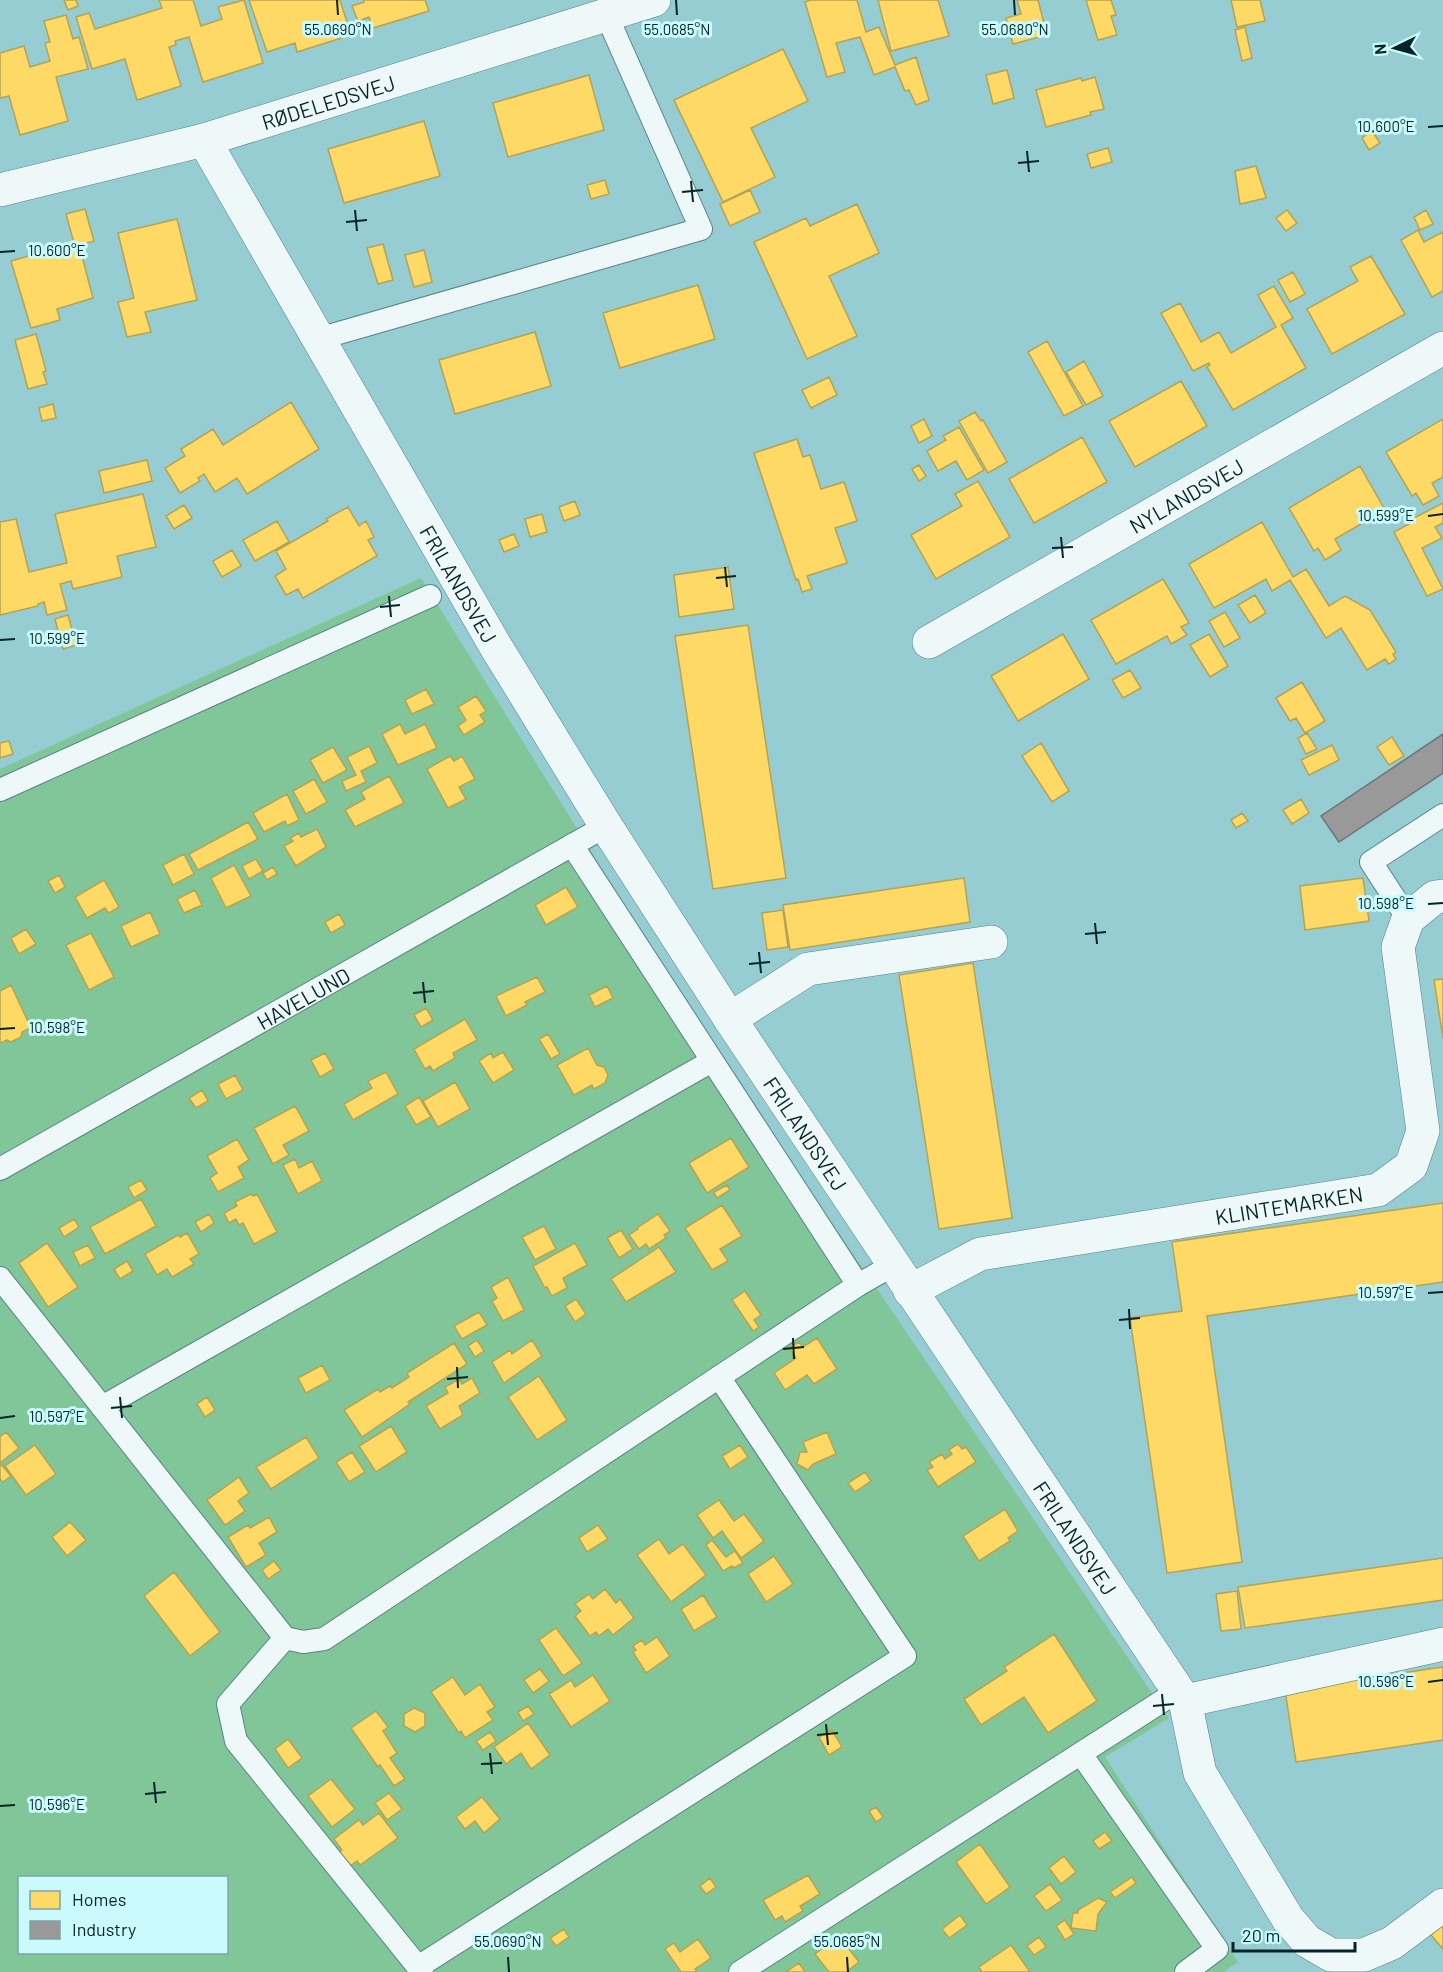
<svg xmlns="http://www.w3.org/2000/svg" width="1443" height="1972" font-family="Barlow,sans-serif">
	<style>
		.green { fill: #81c699; fill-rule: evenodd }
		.homes { fill: #ffd966; stroke: #b4a353; stroke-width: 1.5 }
		.industry { fill: #999; stroke: #6c7677; stroke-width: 1.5 }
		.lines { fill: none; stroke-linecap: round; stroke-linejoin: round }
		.service-casing { stroke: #588386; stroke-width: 24 }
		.minor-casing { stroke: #588386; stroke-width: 34 }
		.tertiary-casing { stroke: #588386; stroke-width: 34 }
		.service { stroke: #eff8f8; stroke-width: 22 }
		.minor { stroke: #eff8f8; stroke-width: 33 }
		.tertiary { stroke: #eff8f8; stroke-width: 33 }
		.ticks { fill: none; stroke: #042528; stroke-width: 2 }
		.labels { text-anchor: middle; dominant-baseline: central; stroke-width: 6; stroke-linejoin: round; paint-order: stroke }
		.street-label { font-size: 21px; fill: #042528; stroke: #cbfafd }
		.ticks-label { font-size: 15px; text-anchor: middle; fill: #042528; stroke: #cbfafd; stroke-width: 6; stroke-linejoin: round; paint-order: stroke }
	</style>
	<rect width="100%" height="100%" fill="#96cdd2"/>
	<path class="green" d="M421,578L721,1060L1169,1718L1105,1757L1238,1962L1224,1972H0V769ZM20,1878H226V1952H20Z"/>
	<path class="homes" d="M64,0H76L78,6L68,10Z
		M159,0H193L201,26L222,19L218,7L244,0L263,63L203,82L189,37L175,41L176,45L169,47L181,86L137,100L125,59L92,69L76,17L89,13L95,29L162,8Z
		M249,0H340L351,35L297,52L295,43L267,52Z
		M363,0H425L429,11L373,28L369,17L358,21L352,6L364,2Z
		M811,0H857L866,32L879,27L895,65L916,57L929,100L916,105L909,90L905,91L895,67L874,75L860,37L836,43L845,72L827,77L805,2Z
		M878,0H938L949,36L891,51Z
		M1017,0H1038L1047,35L1013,44L1006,18L1021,14Z
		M1086,0H1111L1116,15L1111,16L1117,35L1098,40Z
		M1231,0H1260L1265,21L1237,27Z
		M66,15L73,39L79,37L88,69L56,77L68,121L20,135L9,96L0,98V53L24,46L30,67L50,61L45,43L50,42L44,21Z
		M1245,27L1252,58L1242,61L1235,30Z
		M783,49L808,101L751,128L775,177L723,202L674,100Z
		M1007,70L1014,98L993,104L986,75Z
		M589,75L604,130L508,157L493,103Z
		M1095,77L1104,109L1090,112L1091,115L1046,127L1036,90L1081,78L1082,81Z
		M424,121L440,176L344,203L328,149Z
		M1372,131L1380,143L1369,150L1362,138Z
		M1108,148L1112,162L1091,168L1087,154Z
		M1256,166L1266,198L1240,204L1235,171Z
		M605,180L609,194L591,199L587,185Z
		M750,190L760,212L730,226L720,204Z
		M857,204L879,253L829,276L857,336L807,359L754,242L806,218L810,226Z
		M85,209L94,241L79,245L93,298L57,309L60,320L31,328L11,261L74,243L66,214Z
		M1287,210L1297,223L1286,231L1276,218Z
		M1426,210L1433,224L1420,230L1414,217Z
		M177,219L197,300L145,312L151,332L127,337L118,302L134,298L118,233Z
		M1418,230L1424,242L1443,232V291L1432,297L1401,240Z
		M383,244L393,280L378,284L367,248Z
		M424,250L432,282L414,287L405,255Z
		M1371,256L1405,314L1332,354L1307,309L1358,281L1350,267Z
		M1293,272L1305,294L1290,302L1278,280Z
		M698,285L715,339L620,368L603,313Z
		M1274,286L1293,318L1281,325L1306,368L1233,410L1207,367L1210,365L1209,363L1193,371L1161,313L1180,303L1201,342L1219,332L1231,353L1276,327L1258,295Z
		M535,332L551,386L455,414L439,360Z
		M36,334L46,371L43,372L47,384L28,389L15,340Z
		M1047,341L1083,406L1064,416L1028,352Z
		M1084,361L1103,396L1086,405L1066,372Z
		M829,377L837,395L811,408L802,390Z
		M1181,381L1207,426L1135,467L1109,421Z
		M291,402L319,449L247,494L237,478L215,492L204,474L198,478L200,481L180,493L165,468L185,456L181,449L213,429L223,445Z
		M53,404L56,418L42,421L39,408Z
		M975,412L981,421L983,420L1007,462L988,473L959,421Z
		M924,419L932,436L919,443L911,426Z
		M1443,419V477L1432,483L1439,496L1423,505L1416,493L1412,496L1386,452Z
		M959,427L984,470L967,480L956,461L938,471L927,451L946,440L943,436Z
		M1082,437L1107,482L1034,523L1009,479Z
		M797,439L803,457L810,455L821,489L844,482L857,521L835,528L847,563L807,576L812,589L802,592L798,579L796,580L754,453Z
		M147,460L152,481L104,493L99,471Z
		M919,465L926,476L919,481L912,469Z
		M1360,466L1385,510L1335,539L1341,550L1325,560L1318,548L1314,551L1289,508Z
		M978,481L1010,537L936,579L911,535L962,506L955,494Z
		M143,494L156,547L117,556L122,577L73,589L71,581L60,584L67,610L47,615L44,602L38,604V606L0,615V522L16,519L29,572L67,563L55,514Z
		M575,501L580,515L564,521L559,507Z
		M1443,503V523L1435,527L1442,538L1422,548L1443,589L1427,596L1394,532L1411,523L1410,520Z
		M184,505L192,518L174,529L166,516Z
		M348,507L359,526L366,521L374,537L368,540L377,556L303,598L298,589L286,595L275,576L286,569L276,551L328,521L326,519Z
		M542,514L547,532L530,537L525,519Z
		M277,521L289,542L255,561L243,540Z
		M1262,522L1293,577L1306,569L1329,606L1345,596L1370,610L1396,652L1393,654L1396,659L1389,664L1385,659L1367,670L1341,628L1326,638L1290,580L1272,591L1266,579L1214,608L1189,564Z
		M514,534L519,546L504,552L499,540Z
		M232,550L241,566L222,577L213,561Z
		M728,567L734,609L679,617L674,575Z
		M1163,579L1189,623L1181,627L1187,635L1171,644L1167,636L1116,664L1091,620Z
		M1255,595L1266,613L1250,623L1238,605Z
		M1225,612L1240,638L1224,647L1209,621Z
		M68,615L76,645L63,649L55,619Z
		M748,625L786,878L713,889L675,636Z
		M1063,634L1089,679L1018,721L991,676Z
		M1209,634L1228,666L1210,677L1190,645Z
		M1130,670L1141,688L1123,698L1112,680Z
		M1302,682L1325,721L1305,733L1296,718L1290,721L1276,698Z
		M426,689L434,704L412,714L405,700Z
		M476,696L486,711L480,715L485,722L464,735L458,726L466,720L458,707Z
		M400,724L405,734L425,724L437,748L398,765L382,734Z
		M1307,733L1317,749L1306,754L1298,738Z
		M1392,737L1404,756L1389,765L1377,747Z
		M9,741L13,754L0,758V743Z
		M1041,743L1069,791L1052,802L1022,756Z
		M1332,745L1339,760L1309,775L1301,760Z
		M369,746L377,763L361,771L366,782L346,791L342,781L356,775L347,757Z
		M333,747L347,770L323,783L310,760Z
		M450,756L454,761L462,756L475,779L459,787L466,799L448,808L427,769Z
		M389,776L404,803L355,827L345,810L365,799L361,792Z
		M314,779L327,802L306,814L293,791Z
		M287,794L299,820L287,826L285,821L264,832L253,813Z
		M1301,799L1309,813L1292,824L1283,810Z
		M1242,813L1248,821L1236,828L1231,820Z
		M248,822L258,839L198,870L189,854Z
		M317,829L326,847L296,866L284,846L293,841L290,838L299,833L301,837Z
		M184,854L194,874L173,885L163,865Z
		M256,859L263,871L249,879L242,866Z
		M234,865L251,896L226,908L211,878Z
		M273,867L277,874L267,880L263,873Z
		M59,875L65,887L55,893L48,881Z
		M964,878L970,922L790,950L783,905Z
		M1363,878L1369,921L1305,930L1300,886Z
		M104,880L119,907L109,913L105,908L87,918L75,897Z
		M566,887L578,907L546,925L535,905Z
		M195,890L202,905L184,913L177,899Z
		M783,910L788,947L767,950L762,913Z
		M150,912L160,934L131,947L121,926Z
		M339,914L345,925L331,933L325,922Z
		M26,929L36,944L19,954L11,938Z
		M91,933L114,977L89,990L66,945Z
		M973,963L1012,1218L939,1229L899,975Z
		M537,977L545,992L525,1002L527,1005L506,1016L496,996Z
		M1443,979V1038L1434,980Z
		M11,985L31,1028L22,1032L21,1037L11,1042L7,1040L0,1043V991Z
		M607,986L613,998L595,1007L589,995Z
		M426,1008L433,1020L421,1027L414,1015Z
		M465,1019L477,1040L453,1053L455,1058L433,1071L430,1066L425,1069L414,1049Z
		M548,1034L560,1054L551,1059L539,1039Z
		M588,1048L597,1065L604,1067L608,1075L605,1083L594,1089L592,1085L574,1095L557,1065Z
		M503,1052L514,1070L493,1083L479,1061L491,1053L493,1058Z
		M325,1053L334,1069L320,1077L311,1060Z
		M386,1072L398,1094L353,1120L344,1104L372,1088L368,1081Z
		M235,1075L243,1090L226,1099L218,1084Z
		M455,1082L470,1109L438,1127L423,1101Z
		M202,1090L208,1101L196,1108L189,1098Z
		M419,1097L431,1117L416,1125L405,1106Z
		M295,1106L309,1131L283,1145L289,1155L273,1164L254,1128Z
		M731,1138L749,1167L707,1193L689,1163Z
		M237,1139L249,1160L238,1167L244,1178L218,1192L210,1178L217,1173L207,1156Z
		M295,1159L299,1168L312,1161L322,1181L298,1194L283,1165Z
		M141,1180L147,1190L134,1198L128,1187Z
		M727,1185L730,1190L717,1198L714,1192Z
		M251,1194L253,1196L257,1194L277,1232L254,1244L243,1223L239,1225L236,1219L229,1223L224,1213L237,1206L235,1202Z
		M141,1199L156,1226L105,1254L90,1227Z
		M1443,1203V1282L1207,1316L1242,1562L1167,1573L1130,1318L1182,1311L1172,1242Z
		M722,1205L742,1236L720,1249L728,1261L712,1270L685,1228Z
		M209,1214L214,1223L201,1232L195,1222Z
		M658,1214L670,1231L664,1235L666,1238L649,1249L646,1244L639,1249L629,1235L638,1229L637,1228Z
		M74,1219L79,1227L64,1237L59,1228Z
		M544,1226L556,1249L535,1260L522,1237Z
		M621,1230L633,1249L619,1258L607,1238Z
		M187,1233L199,1254L190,1259L194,1264L172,1277L167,1269L157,1275L145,1254L178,1235L180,1237Z
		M47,1243L78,1287L48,1307L19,1263Z
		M575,1243L587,1265L563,1278L567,1288L552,1296L547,1287L545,1288L533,1266Z
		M88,1245L95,1258L80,1266L73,1252Z
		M659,1247L676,1272L626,1302L611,1279Z
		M127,1261L133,1271L120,1279L114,1269Z
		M508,1277L524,1310L503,1321L492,1301L497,1298L491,1287Z
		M745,1291L761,1315L754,1320L759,1327L753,1331L732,1300Z
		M576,1299L586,1314L575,1322L565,1306Z
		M479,1312L487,1325L462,1339L454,1326Z
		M817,1338L837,1369L814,1384L807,1375L785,1390L774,1373L796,1358L789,1348L799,1342L803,1347Z
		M477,1340L484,1351L475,1357L468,1346Z
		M532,1340L542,1356L504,1383L492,1362L510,1350L512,1354Z
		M454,1343L467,1364L408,1402L410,1404L362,1437L344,1410L378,1389L380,1392L390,1386L392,1388L409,1377L407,1373Z
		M322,1365L330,1380L306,1393L298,1378Z
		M539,1376L567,1420L537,1440L508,1397Z
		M472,1378L480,1393L459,1406L463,1415L440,1429L426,1406L448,1393L445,1387L459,1379L462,1384Z
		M207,1397L215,1410L205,1417L197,1404Z
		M391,1426L407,1452L376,1472L359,1446Z
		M6,1432L19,1448L0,1463L11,1476L3,1482L0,1479V1437Z
		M827,1432L836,1454L813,1464L808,1470L797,1464L800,1452H807L803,1442Z
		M306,1437L319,1458L271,1489L256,1467Z
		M958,1444L962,1449L966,1447L976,1462L938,1487L927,1470L933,1467L929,1462L942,1454L945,1459L952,1454L949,1450Z
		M35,1445L56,1474L26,1495L5,1466Z
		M740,1445L748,1457L730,1469L722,1456Z
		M352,1452L365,1472L349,1482L336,1462Z
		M865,1472L871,1481L855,1492L848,1483Z
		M239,1477L249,1493L238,1501L245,1511L225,1525L207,1500Z
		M719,1500L734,1521L744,1514L764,1541L741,1558L722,1531L713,1538L697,1515Z
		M1005,1509L1018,1531L1008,1538L1010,1541L979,1561L963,1536Z
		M269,1517L277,1532L259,1543L266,1555L246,1567L228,1537L248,1525L250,1528Z
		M70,1522L86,1540L67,1556L52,1537Z
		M598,1525L608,1539L587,1552L579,1538Z
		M659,1539L669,1554L683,1544L706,1575L671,1602L637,1555Z
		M712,1540L726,1557L735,1551L743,1563L734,1568L732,1566L723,1571L706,1545Z
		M774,1556L793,1584L766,1602L748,1574Z
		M1443,1558V1600L1245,1628L1238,1587Z
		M274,1561L281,1570L268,1579L262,1570Z
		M174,1572L220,1632L190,1656L144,1596Z
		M605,1589L616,1603L620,1599L634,1618L613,1635L608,1629L599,1636L596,1632L590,1636L575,1616L581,1611L575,1604L589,1594L593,1599Z
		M1237,1591L1241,1629L1221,1631L1216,1594Z
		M703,1595L717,1617L694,1631L681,1609Z
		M556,1628L582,1663L563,1676L539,1640Z
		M1054,1634L1097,1701L1048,1733L1024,1697L981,1725L964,1699L1007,1671L1004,1667Z
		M657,1637L670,1656L646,1673L633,1652L636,1650L633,1646L642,1640L645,1645Z
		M1443,1667V1740L1296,1762L1285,1690Z
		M540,1669L549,1681L533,1693L524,1680Z
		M593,1675L610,1701L571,1727L549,1694L571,1680L575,1687Z
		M453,1677L465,1695L480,1684L495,1707L487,1712L493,1720L465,1738L461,1731L459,1733L431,1692Z
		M528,1706L534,1714L523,1721L518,1712Z
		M414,1708L425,1713V1726L415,1732L404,1726V1714Z
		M376,1711L388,1727L383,1731L397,1753L390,1758L405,1779L394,1786L380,1765L378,1767L351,1728Z
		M528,1723L550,1755L531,1769L521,1753L506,1764L494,1747Z
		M832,1730L842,1747L829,1755L819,1737Z
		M490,1732L496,1741L483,1750L476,1741Z
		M288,1739L302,1758L288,1768L275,1749Z
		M331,1779L355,1809L332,1827L308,1796Z
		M389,1793L402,1809L387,1820L375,1803Z
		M482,1797L500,1819L484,1833L475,1821L465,1829L456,1817Z
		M876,1807L883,1817L876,1822L869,1811Z
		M379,1813L398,1838L360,1865L357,1861L350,1866L339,1852L342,1850L334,1839L359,1820L363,1825Z
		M1105,1832L1112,1841L1099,1849L1093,1841Z
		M980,1844L1010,1887L986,1904L956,1862Z
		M1064,1856L1076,1872L1061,1884L1049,1868Z
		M808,1875L820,1894L800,1906L803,1911L785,1922L782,1916L775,1920L763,1900Z
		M1132,1877L1136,1883L1115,1898L1110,1892Z
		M710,1878L716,1887L706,1894L700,1886Z
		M1050,1884L1062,1900L1046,1911L1034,1896Z
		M1098,1898L1107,1902L1098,1914L1096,1931L1071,1928L1073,1913H1078V1910Z
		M960,1915L967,1925L949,1938L942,1929Z
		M1065,1920L1074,1934L1065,1940L1056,1926Z
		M1443,1925V1949L1431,1935Z
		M564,1929L569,1937L556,1946L550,1938Z
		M839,1936L859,1962L846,1972H829L815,1954Z
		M1039,1937L1046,1947L1034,1955L1027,1946Z
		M698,1939L711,1958L695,1969L697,1972H681L665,1949L674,1943L680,1952Z
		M1011,1945L1030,1972H982L979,1967Z
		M799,1963L805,1972H786Z"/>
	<path class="industry" d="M1443,734V773L1339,842L1321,816Z"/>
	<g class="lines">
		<defs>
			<g id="service">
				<path d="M318,339L701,229L606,14"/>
				<path d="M0,790L430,596"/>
				<path d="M572,845L858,1285"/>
				<path d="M1408,919L1371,862L1443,815"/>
				<path id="s1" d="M0,1169L606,826"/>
				<path d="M0,1278L285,1638L303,1642L324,1639L858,1285L893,1265"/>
				<path d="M102,1407L712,1061"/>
				<path d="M285,1638L228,1704L236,1741L422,1972"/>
				<path d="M1081,1754L1217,1949L1186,1972"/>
				<path d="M418,1967L905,1656L719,1377"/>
				<path d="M740,1972L1178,1691"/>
			</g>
			<g id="minor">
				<path id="s2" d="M204,140L496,647L606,826L730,1019L1185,1701L1200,1773L1288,1919L1307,1941L1331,1955H1364L1392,1943L1443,1905"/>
				<path id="s3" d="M929,642L1443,348"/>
				<path d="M730,1019L808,969L991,942"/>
				<path id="s4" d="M910,1291L980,1254L1378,1190L1411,1166L1423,1131L1398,947L1408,919L1435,897L1443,896"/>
				<path d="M1185,1701L1443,1644"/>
			</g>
			<g id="tertiary">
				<path id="s5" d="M0,190L204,140L654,0"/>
			</g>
		</defs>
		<use href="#service" class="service-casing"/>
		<use href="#minor" class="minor-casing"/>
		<use href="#tertiary" class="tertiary-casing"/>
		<use href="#service" class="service"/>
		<use href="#minor" class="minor"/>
		<use href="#tertiary" class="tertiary"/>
	</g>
	<path class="ticks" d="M337,0L338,15M676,0L677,15M1014,0L1015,15M1428,127L1443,126M1027,151L1029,172M1018,163L1039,161M691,181L693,202M682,192L703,190M355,210L357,231M346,222L367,220M0,252L15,251M1428,516L1443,514M1061,537L1063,558M1052,548L1073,547M725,567L727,587M716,578L736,576M389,596L391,617M380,607L400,605M0,640L15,639M1428,904L1443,903M1095,923L1097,944M1085,934L1106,932M759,952L761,973M749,964L770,962M423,982L425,1003M413,993L434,991M0,1029L15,1028M1428,1293L1443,1292M1129,1309L1130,1329M1119,1320L1140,1318M793,1338L794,1359M783,1349L804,1347M457,1367L458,1388M447,1379L468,1377M120,1397L122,1418M111,1408L132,1406M0,1418L15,1416M1428,1682L1443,1680M1162,1694L1164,1715M1153,1706L1174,1704M826,1724L828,1745M817,1735L838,1733M490,1753L492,1774M481,1764L502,1763M154,1782L156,1803M145,1794L166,1792M0,1806L15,1805M508,1957L509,1972M847,1957L848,1972"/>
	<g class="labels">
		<g class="street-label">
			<text stroke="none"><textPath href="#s5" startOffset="340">RØDELEDSVEJ</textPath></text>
			<text stroke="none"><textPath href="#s3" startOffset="296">NYLANDSVEJ</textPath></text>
			<text stroke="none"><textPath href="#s2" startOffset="512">FRILANDSVEJ</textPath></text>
			<text stroke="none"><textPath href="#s1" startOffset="348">HAVELUND</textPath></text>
			<text stroke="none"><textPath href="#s2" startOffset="1162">FRILANDSVEJ</textPath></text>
			<text stroke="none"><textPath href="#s4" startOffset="392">KLINTEMARKEN</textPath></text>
			<text stroke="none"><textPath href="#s2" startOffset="1648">FRILANDSVEJ</textPath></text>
		</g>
	</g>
	<g class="ticks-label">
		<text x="338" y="35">55.0690°N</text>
		<text x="677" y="35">55.0685°N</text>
		<text x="1015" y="35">55.0680°N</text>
		<text x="1386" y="132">10.600°E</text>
		<text x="57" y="256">10.600°E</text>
		<text x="1386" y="521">10.599°E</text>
		<text x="57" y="644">10.599°E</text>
		<text x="1386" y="909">10.598°E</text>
		<text x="57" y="1033">10.598°E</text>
		<text x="1386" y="1298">10.597°E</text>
		<text x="57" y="1422">10.597°E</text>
		<text x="1386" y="1687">10.596°E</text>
		<text x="57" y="1810">10.596°E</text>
		<text x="508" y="1947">55.0690°N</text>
		<text x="847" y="1947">55.0685°N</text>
	</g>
	<rect x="18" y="1876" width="210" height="78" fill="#cbfafd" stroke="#7ba5a8" stroke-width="1.5"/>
	<rect x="30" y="1891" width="30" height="18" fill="#ffd966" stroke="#7ba5a8" stroke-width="1.5"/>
	<text x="72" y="1906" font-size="18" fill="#042528">Homes</text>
	<rect x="30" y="1921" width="30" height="18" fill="#999999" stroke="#7ba5a8" stroke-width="1.5"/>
	<text x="72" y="1936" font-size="18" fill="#042528">Industry</text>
	<g transform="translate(1395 48) rotate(265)" stroke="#cbfafd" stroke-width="4.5" paint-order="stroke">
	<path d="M0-4.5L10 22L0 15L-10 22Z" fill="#042528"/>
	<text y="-9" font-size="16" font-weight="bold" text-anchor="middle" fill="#042528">N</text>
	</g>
	<path d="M1233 1942v9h122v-9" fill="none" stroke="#042528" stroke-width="3"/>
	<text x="1242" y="1942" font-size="18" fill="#042528" stroke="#cbfafd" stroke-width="4.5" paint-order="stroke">20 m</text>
</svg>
